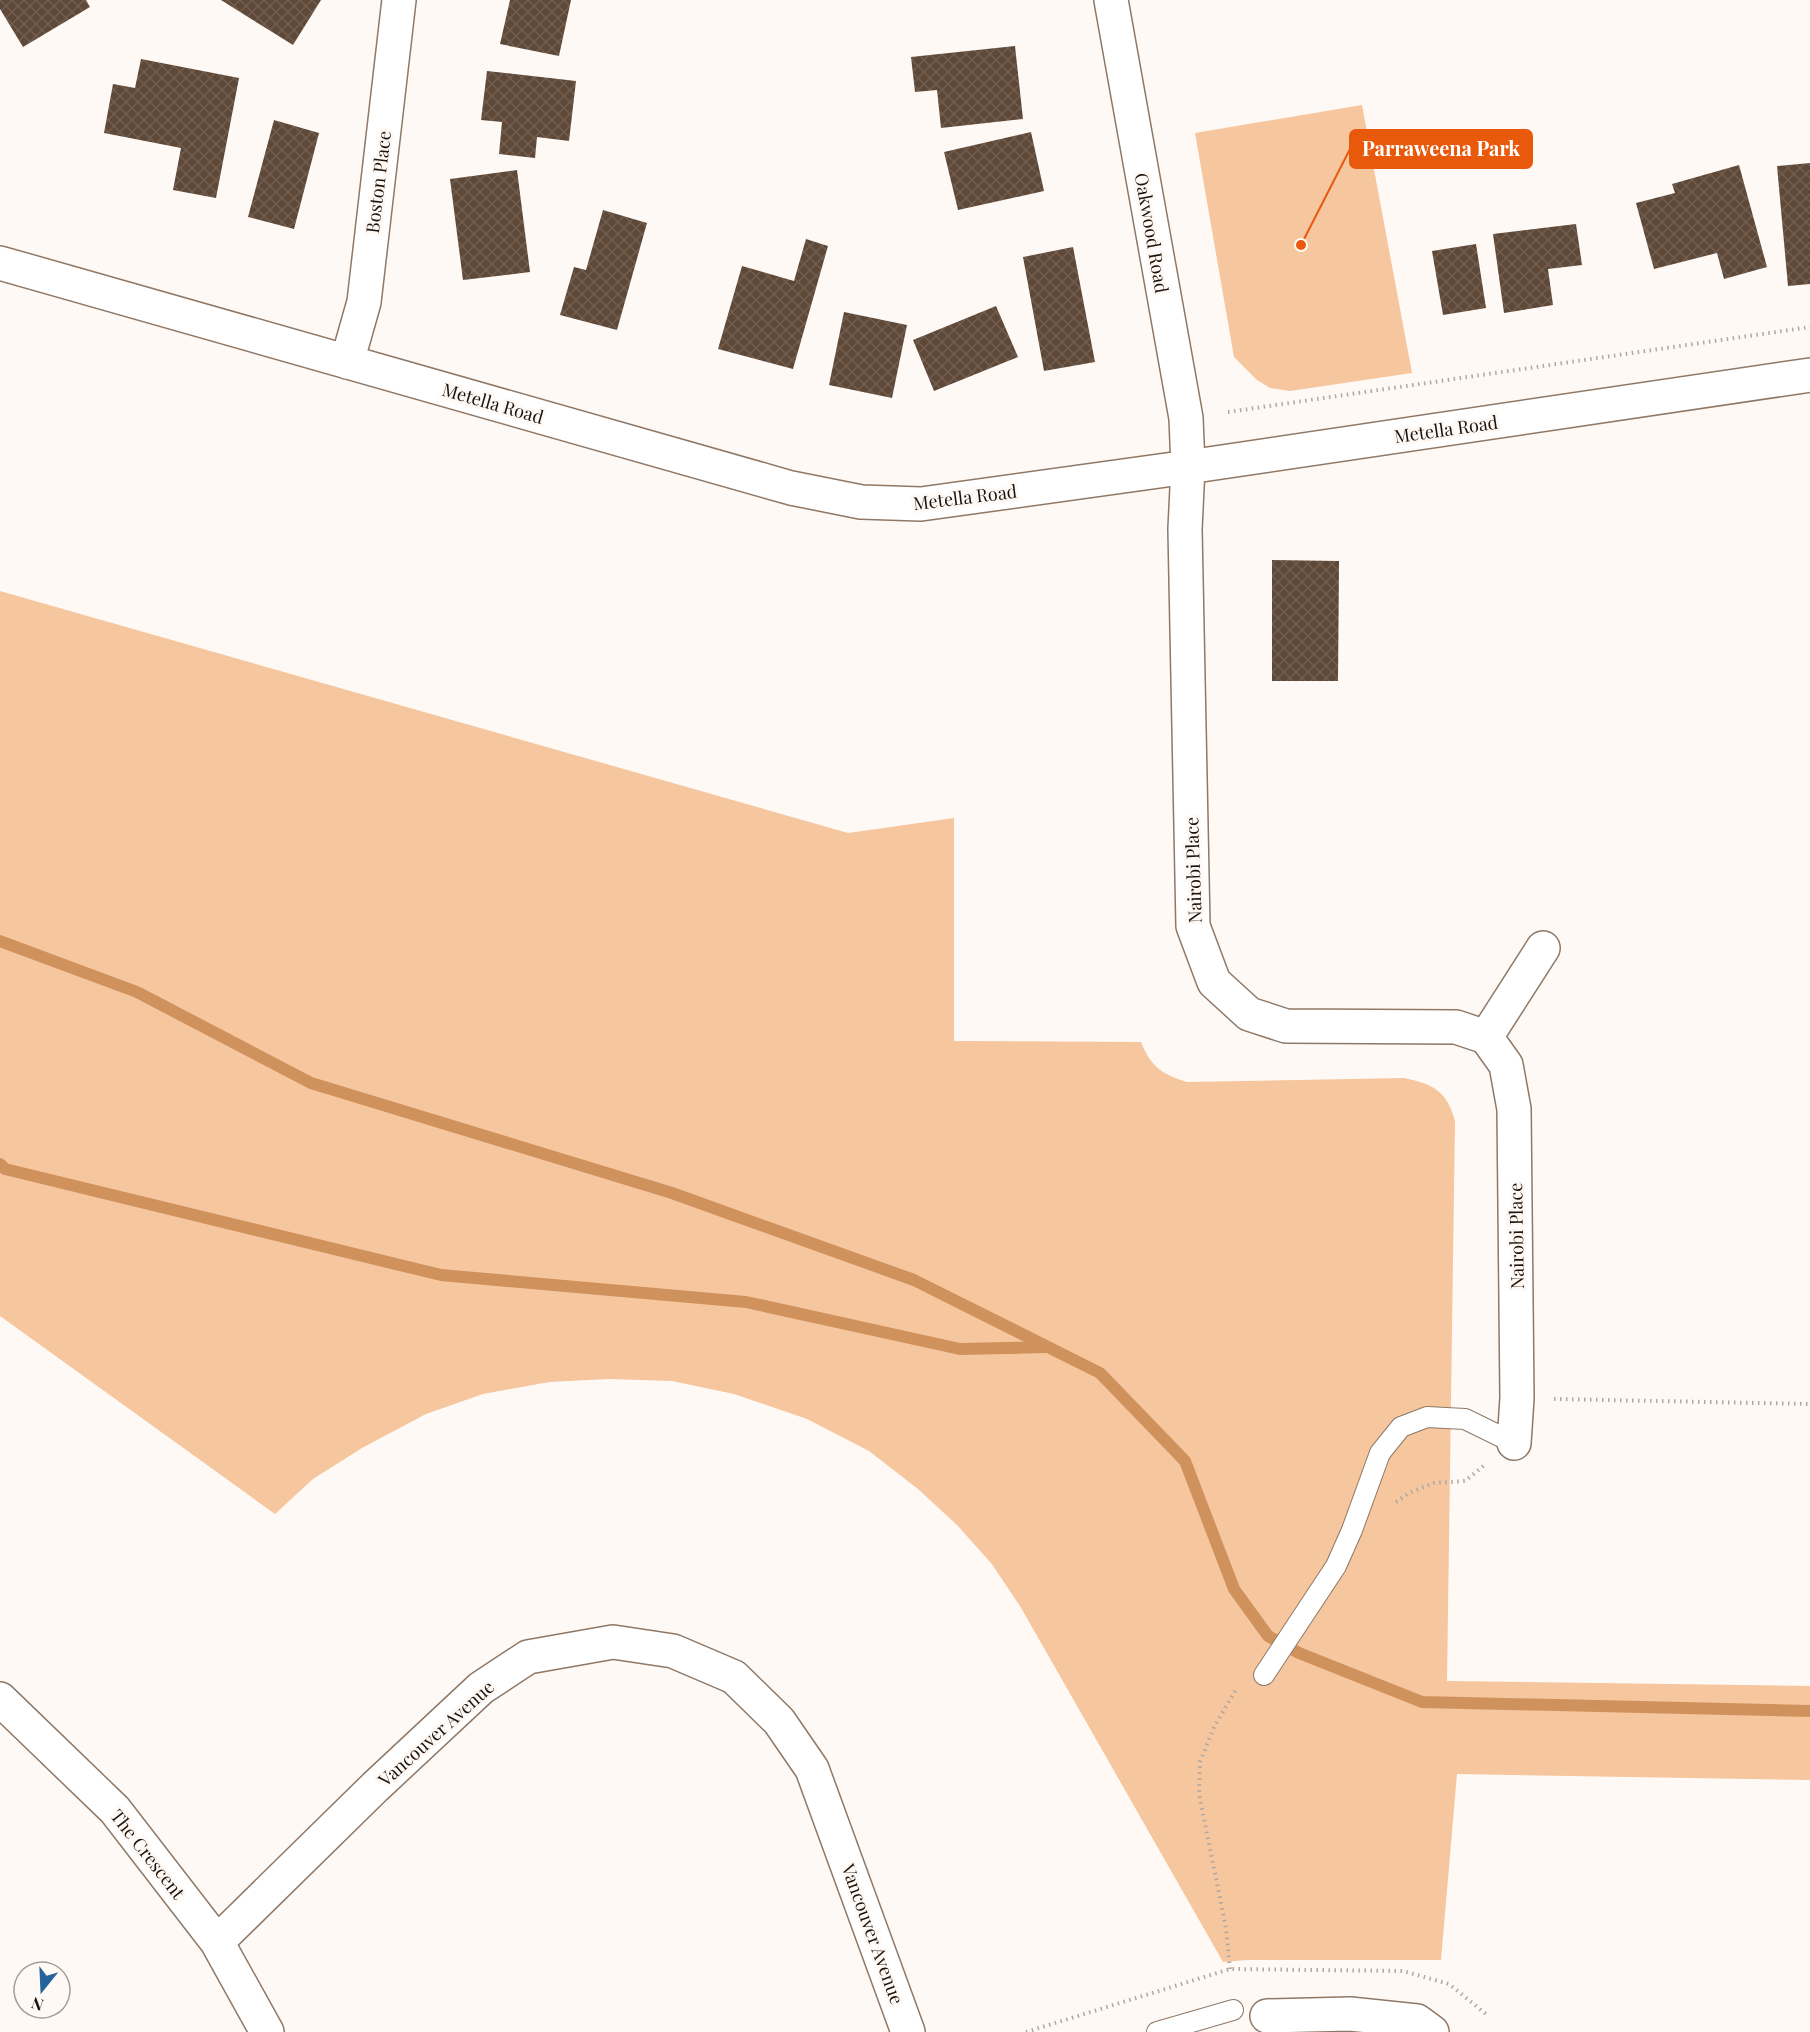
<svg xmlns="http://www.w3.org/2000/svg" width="1810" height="2032" font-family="'Playfair Display',serif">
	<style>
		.green { fill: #f6c69f }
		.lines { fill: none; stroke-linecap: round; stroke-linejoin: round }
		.stream { stroke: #d0925d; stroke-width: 12 }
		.building { fill: url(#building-cross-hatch) }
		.lane-casing { stroke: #8f7866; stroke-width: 22 }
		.street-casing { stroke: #8f7866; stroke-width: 36 }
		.path { stroke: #aea7a2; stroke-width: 4; stroke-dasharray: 1.5 4.5; stroke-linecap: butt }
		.lane { stroke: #fff; stroke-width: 20 }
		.street { stroke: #fff; stroke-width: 33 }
		.labels { text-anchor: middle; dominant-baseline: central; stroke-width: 6; stroke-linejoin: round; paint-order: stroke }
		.street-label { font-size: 18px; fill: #1c130c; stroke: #fff9f5 }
		.leader { fill: none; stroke: #e8590c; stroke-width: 2 }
		.callout-dot { fill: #e8590c; stroke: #fff9f5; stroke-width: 2 }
		.callout { fill: #e8590c; stroke: #e8590c; stroke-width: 2 }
		.callout-label { font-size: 20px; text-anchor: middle; font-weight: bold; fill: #fff }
	</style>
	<defs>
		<pattern id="building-cross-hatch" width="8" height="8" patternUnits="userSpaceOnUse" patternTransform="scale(1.5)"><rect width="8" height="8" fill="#5e4837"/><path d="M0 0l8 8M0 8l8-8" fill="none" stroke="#715e50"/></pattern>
	</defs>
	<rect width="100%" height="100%" fill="#fff9f5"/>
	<path class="green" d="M1362,105L1412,373L1290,391L1270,388L1257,380L1234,357L1195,133Z
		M0,591L848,833L954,818V1041L1141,1042C1151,1067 1162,1074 1187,1082L1404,1078C1433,1084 1447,1091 1455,1121L1447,1681L1810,1686V1780L1457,1774L1441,1960H1247L1223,1962L1020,1606L991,1563L957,1525L918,1489L869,1451L807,1419L734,1394L672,1381L609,1379L549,1382L483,1394L426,1414L362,1448L313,1479L275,1514L0,1316Z"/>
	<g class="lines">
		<path class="stream" d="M0,941L137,992L311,1083L672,1193L914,1280L1100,1373L1185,1461L1234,1589L1268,1636L1299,1653L1422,1702L1810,1711
			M0,1164L5,1169L441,1275L746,1302L960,1349L1046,1347"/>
	</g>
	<path class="building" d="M0,0H86L90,7L23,47L0,9Z
		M221,0H321L293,45Z
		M510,0H571L559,56L500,44Z
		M1015,46L1023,119L941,128L937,90L915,92L911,57Z
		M141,59L239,78L216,198L173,190L181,148L104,133L113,84L135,88Z
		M487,71L576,81L569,141L537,137L535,158L499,154L502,122L481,120Z
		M274,120L319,133L294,229L248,217Z
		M1031,132L1044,191L958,210L944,152Z
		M1810,163V284L1788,286L1777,166Z
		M1739,165L1767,267L1724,279L1717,253L1654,269L1636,203L1675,193L1672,184Z
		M517,170L530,272L463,280L450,179Z
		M603,210L647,223L617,330L560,315L574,267L586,270Z
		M1576,224L1582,265L1548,269L1553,305L1504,313L1493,234Z
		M806,239L828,246L793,369L718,349L742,266L794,281Z
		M1476,244L1486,308L1443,315L1432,251Z
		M1073,247L1095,362L1044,371L1023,257Z
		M996,306L1018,357L934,391L913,340Z
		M844,312L907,325L892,398L829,385Z
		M1272,560L1339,561L1338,681H1272Z"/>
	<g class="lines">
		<defs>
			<path id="lane" d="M1264,1675L1336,1566L1352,1530L1380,1453L1401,1427L1427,1417L1465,1419L1514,1443
				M1157,2032L1233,2010"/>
			<path id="street" d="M1111,0L1186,418L1188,467L1185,529L1193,926L1214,982L1249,1014L1286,1026L1456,1027L1486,1037L1506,1065L1514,1109L1517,1398L1514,1443
				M0,263L791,488L861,502L921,504L1188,467L1810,375
				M347,362L364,302L399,0
				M1486,1037L1543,948
				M0,1699L115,1810L217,1942L267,2032
				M217,1942L375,1787L481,1688L528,1657L613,1642L673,1651L734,1677L779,1721L812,1769L908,2032
				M1267,2016L1350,2014L1417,2021L1432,2032"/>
		</defs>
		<use href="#lane" class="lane-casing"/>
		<use href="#street" class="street-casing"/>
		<path class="path" d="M1228,412L1810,327
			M1554,1399L1810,1404
			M1396,1502L1409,1493L1434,1483L1465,1481L1486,1464
			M1230,1969L1226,1928L1199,1794L1200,1762L1214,1727L1237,1688
			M1026,2032L1230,1969L1403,1971L1449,1984L1486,2014"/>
		<use href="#lane" class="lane"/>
		<use href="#street" class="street"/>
	</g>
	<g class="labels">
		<g class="street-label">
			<text transform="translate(378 182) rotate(-83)">Boston Place</text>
			<text transform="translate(1152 233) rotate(80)">Oakwood Road</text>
			<text transform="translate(493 403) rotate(16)">Metella Road</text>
			<text transform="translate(1446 429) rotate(-8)">Metella Road</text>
			<text transform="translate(965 497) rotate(-7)">Metella Road</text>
			<text transform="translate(1193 870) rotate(-92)">Nairobi Place</text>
			<text transform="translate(1516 1236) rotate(-91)">Nairobi Place</text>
			<text transform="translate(436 1733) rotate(-42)">Vancouver Avenue</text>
			<text transform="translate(148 1854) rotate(52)">The Crescent</text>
			<text transform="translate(873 1934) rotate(70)">Vancouver Avenue</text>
		</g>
	</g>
	<path class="leader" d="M1301 245L1350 149"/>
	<circle class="callout-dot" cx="1301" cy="245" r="6"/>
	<rect class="callout" x="1350" y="130" width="182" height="38" rx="6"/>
	<g class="callout-label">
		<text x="1441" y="156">Parraweena Park</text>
	</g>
	<g transform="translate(42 1990) rotate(198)"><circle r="28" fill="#fff9f5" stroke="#a49d98" stroke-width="1.5"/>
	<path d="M0-4.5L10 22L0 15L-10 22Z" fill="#25649b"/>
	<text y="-9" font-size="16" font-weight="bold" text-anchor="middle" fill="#1c130c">N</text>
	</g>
</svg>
